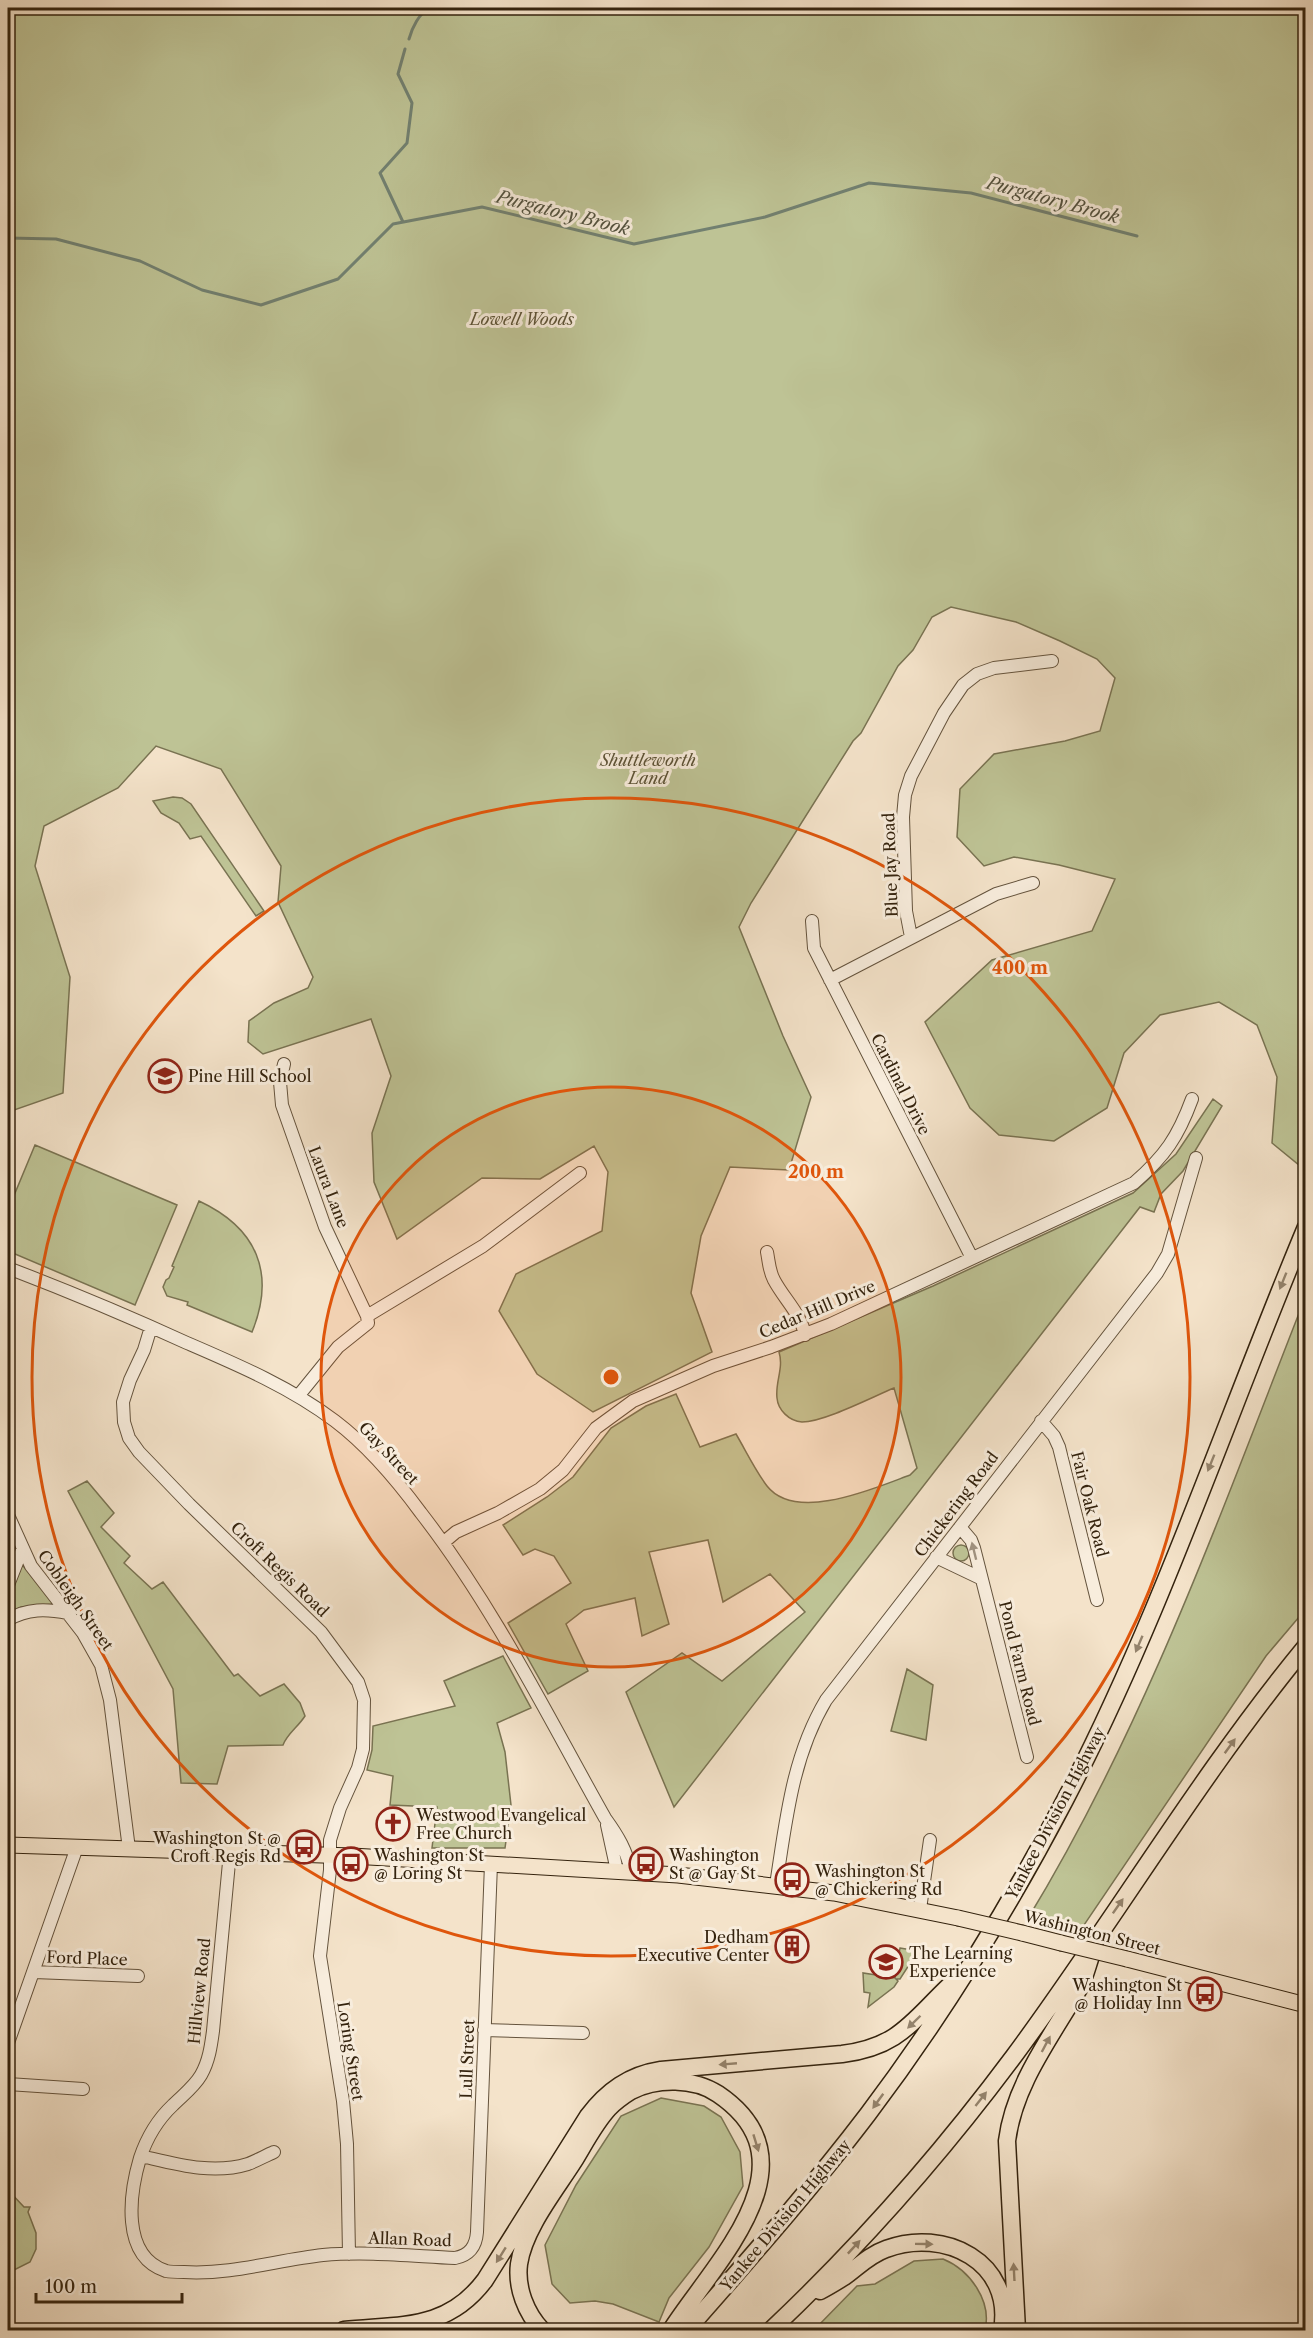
<svg xmlns="http://www.w3.org/2000/svg" width="1313" height="2338" font-family="'Libre Caslon Text',serif">
	<style>
		.green { fill: #bec395; stroke: #797352; stroke-width: 1.5 }
		.lines { fill: none; stroke-linecap: round; stroke-linejoin: round }
		.stream { stroke: #728070; stroke-width: 3 }
		.minor-casing { stroke: #64533d; stroke-width: 14 }
		.major-casing { stroke: #34230e; stroke-width: 17 }
		.highway-casing { stroke: #34230e; stroke-width: 19 }
		.minor { stroke: #f8eddd; stroke-width: 12 }
		.major { stroke: #f4e3ca; stroke-width: 15 }
		.highway { stroke: #f4e3ca; stroke-width: 16 }
		.major-bridge-casing { stroke: #34230e; stroke-width: 17; stroke-linecap: butt }
		.major-bridge { stroke: #f4e3ca; stroke-width: 15 }
		.oneway { fill: #94836c }
		.oneway2 { fill: #a09280 }
		.ring { fill: none; stroke: #df560c; stroke-width: 3 }
		.labels { text-anchor: middle; dominant-baseline: central; stroke-width: 6; stroke-linejoin: round; paint-order: stroke }
		.park-label { font-size: 16px; font-style: italic; fill: #5d5336; stroke: #f8eddd }
		.street-label { font-size: 16px; fill: #34230e; stroke: #f8eddd }
		.poi-label { font-size: 16px; fill: #34230e; stroke: #f8eddd; text-anchor: start }
		.water-label { font-size: 18px; font-style: italic; fill: #53523f; stroke: #f8eddd }
		.centre { fill: #df560c; stroke: #f8eddd; stroke-width: 3 }
		.ring-label { font-size: 18px; text-anchor: middle; font-weight: bold; fill: #df560c; stroke: #f8eddd; stroke-width: 6; stroke-linejoin: round; paint-order: stroke }
	</style>
	<rect width="100%" height="100%" fill="#f4e3ca"/>
	<filter id="stains"><feTurbulence type="fractalNoise" baseFrequency=".00333" numOctaves="4"/><feColorMatrix values="0 0 0 0 .2 0 0 0 0 .09 0 0 0 0 .02 0 0 0 .5 -.17"/></filter>
	<radialGradient id="worn" r=".72"><stop offset=".6" stop-color="#630" stop-opacity="0"/><stop offset="1" stop-color="#630" stop-opacity=".3"/></radialGradient>
	<path class="green" d="M8,8H1305L1306,1153L1299,1165L1272,1143L1277,1077L1257,1025L1219,1002L1160,1015L1124,1053L1107,1108L1054,1141L999,1135L970,1108L925,1022L992,960L1092,931L1115,879L1059,865L1014,857L984,866L957,837L960,789L994,754L1065,741L1100,731L1115,678L1097,659L1060,641L1016,622L951,607L932,617L913,650L898,666L861,733L853,741L751,903L739,927L783,1036L811,1097L789,1170L730,1167L701,1236L691,1293L712,1352L593,1412L537,1374L499,1311L516,1274L602,1231L608,1172L594,1146L540,1179L482,1178L397,1239L374,1182L372,1133L391,1076L371,1019L263,1054L248,1042L249,1021L274,1003L308,988L313,977L278,902L281,866L221,769L156,746L118,788L44,826L35,866L70,977L63,1093L11,1111L8,1117Z
		M173,797L182,798L191,804L264,911L256,916L201,836L190,839L179,823L161,813L153,801Z
		M1213,1099L1222,1106L1183,1171L1161,1194L1154,1212L1140,1207L674,1807L626,1692L682,1653L722,1681L805,1612L770,1574L723,1602L708,1540L649,1552L669,1624L642,1636L635,1598L584,1610L566,1624L588,1671L548,1694L508,1623L571,1583L554,1556L535,1549L523,1555L503,1525L547,1497L573,1477L611,1428L646,1406L676,1394L700,1447L736,1434C746,1451 755,1470 767,1486C796,1523 875,1488 910,1475L917,1468L894,1388C872,1397 824,1422 802,1422C789,1421 778,1410 777,1398C775,1382 784,1368 779,1352L933,1286L1133,1193L1176,1154Z
		M35,1145L177,1205L135,1305L8,1251V1210Z
		M199,1201C257,1228 276,1273 252,1332L187,1305L188,1302L167,1296L163,1287L166,1280L169,1278L174,1267L172,1266Z
		M1305,1298V1610L1266,1656L1078,1934L1027,1920C1146,1725 1222,1509 1305,1298Z
		M87,1481L114,1513L101,1527L130,1556L124,1563L152,1589L163,1582L234,1676L238,1674L260,1696L284,1684L300,1703L305,1716C298,1727 287,1734 283,1745L228,1746L217,1784L181,1783L173,1689L68,1491Z
		M953 1553a8 8 0 1 1 16 0a8 8 0 1 1-16 0Z
		M22,1565L42,1585L54,1604L21,1607L8,1614V1601Z
		M503,1656L531,1708L497,1723L505,1752L511,1805L505,1848H432L437,1807L390,1805L393,1776L367,1770L372,1750L373,1726L455,1706L444,1681Z
		M907,1669L933,1685L926,1740L891,1731Z
		M900,1948L918,1951L900,1979H896L898,1981L894,1987L868,2007L870,1993L864,1992L863,1973L895,1978Z
		M661,2098L704,2106L721,2117L740,2152L743,2186L709,2247L669,2298L659,2322L613,2304L595,2301L570,2303L552,2284L545,2245L576,2185L621,2116Z
		M8,2190L24,2207H30L28,2212L36,2233V2249L30,2262L8,2273Z
		M943,2259C970,2270 992,2301 985,2330H814L857,2286L875,2284L914,2261Z"/>
	<g class="lines">
		<path class="stream" d="M409,39C412,28 419,13 430,8
			M403,222L380,173L407,143L412,103L398,74L405,49
			M8,238L56,239L140,261L202,290L261,305L338,279L393,224L482,207L634,244L765,217L869,183L971,193L1137,236"/>
		<defs>
			<path id="minor" d="M812,921L814,948L972,1258
				M911,937L906,911L903,817L905,795L911,776L944,713L963,685L977,674L994,668L1052,661
				M830,980L996,894L1033,883
				M284,1064L280,1082L282,1105L325,1227L367,1316L368,1323L338,1347L299,1395
				M767,1252C769,1262 769,1271 774,1280C784,1299 801,1314 805,1335
				M8,1268C68,1291 128,1316 187,1343C238,1365 290,1387 335,1421C368,1446 396,1479 421,1513C494,1607 547,1715 605,1818C618,1836 627,1851 631,1872
				M367,1316L483,1246L580,1173
				M151,1327L144,1350L130,1380L123,1402L124,1422L129,1438L139,1452L189,1504L321,1632L358,1682L364,1700L363,1749L358,1768L340,1808L330,1840V1870L320,1956L343,2101L347,2144L349,2254
				M1041,1421L1054,1436L1059,1447L1097,1600
				M8,1515L31,1566L83,1633L101,1665L110,1700L129,1849
				M960,1527L971,1540L974,1548L1027,1757
				M444,1542L456,1532L498,1513L540,1489L563,1470L596,1428L633,1401L713,1366L771,1347L831,1324L1134,1183C1165,1156 1178,1137 1192,1099
				M936,1557L980,1578
				M8,1585L22,1550
				M8,1620C27,1608 47,1609 68,1613
				M607,1825L617,1871
				M230,1852L213,2031C211,2046 209,2061 201,2075C194,2087 183,2095 173,2105C157,2120 147,2137 140,2158C130,2192 120,2256 166,2271C171,2272 178,2272 184,2272C231,2275 277,2260 323,2255C367,2251 412,2256 455,2258C470,2255 476,2246 477,2232L491,1864
				M776,1885C786,1821 792,1757 826,1700L1157,1273L1168,1254L1196,1158
				M920,1909L930,1840
				M34,1972L138,1976
				M484,2030L583,2033
				M8,2043L77,1847
				M8,2084L83,2089
				M141,2156C176,2164 212,2175 248,2164C256,2161 265,2156 274,2152"/>
			<path id="major" d="M8,1845L352,1856L678,1875L834,1893L958,1918
				M1022,1933L1061,1943
				M1127,1959L1306,2005"/>
			<path id="highway" d="M820,2291C828,2287 836,2282 844,2277C858,2267 869,2255 886,2249C944,2227 1014,2262 1002,2330
				M344,2330C400,2324 447,2331 485,2280L588,2116C607,2091 629,2075 661,2070L842,2054C899,2047 912,2021 950,1985
				M542,2330C526,2313 516,2288 519,2264C524,2229 555,2191 574,2161C585,2143 595,2123 609,2108C616,2101 623,2096 631,2091C657,2078 694,2078 718,2094C820,2163 713,2264 671,2330
				M687,2330C749,2259 811,2189 868,2114C942,2016 1008,1909 1065,1800C1161,1616 1226,1418 1306,1227
				M771,2330C860,2246 941,2154 1014,2056C1114,1921 1199,1776 1306,1646
				M1017,2330L1007,2141C1014,2084 1052,2036 1080,1987C1085,1977 1088,1964 1092,1953"/>
		</defs>
		<use href="#minor" class="minor-casing"/>
		<use href="#major" class="major-casing"/>
		<use href="#highway" class="highway-casing"/>
		<use href="#minor" class="minor"/>
		<use href="#major" class="major"/>
		<use href="#highway" class="highway"/>
		<defs>
			<path id="major-bridge" d="M958,1918L1022,1933
				M1061,1943L1127,1959"/>
		</defs>
		<use href="#major-bridge" class="major-bridge-casing"/>
		<use href="#major-bridge" class="major-bridge"/>
	</g>
	<defs><path id="oneway-solid" d="M-6-.8H1V-3.2L6.5 0L1 3.2V.8H-6Z" transform="scale(1.5)"/></defs>
	<g class="oneway">
		<use href="#oneway-solid" transform="translate(1283 1281) rotate(112)"/>
		<use href="#oneway-solid" transform="translate(1211 1463) rotate(112)"/>
		<use href="#oneway-solid" transform="translate(1139 1644) rotate(113)"/>
		<use href="#oneway-solid" transform="translate(1230 1746) rotate(-54)"/>
		<use href="#oneway-solid" transform="translate(1118 1906) rotate(-55)"/>
		<use href="#oneway-solid" transform="translate(914 2022) rotate(136)"/>
		<use href="#oneway-solid" transform="translate(1046 2044) rotate(-62)"/>
		<use href="#oneway-solid" transform="translate(728 2064) rotate(175)"/>
		<use href="#oneway-solid" transform="translate(981 2099) rotate(-52)"/>
		<use href="#oneway-solid" transform="translate(878 2101) rotate(126)"/>
		<use href="#oneway-solid" transform="translate(756 2143) rotate(73)"/>
		<use href="#oneway-solid" transform="translate(924 2244) rotate(1)"/>
		<use href="#oneway-solid" transform="translate(854 2247) rotate(-47)"/>
		<use href="#oneway-solid" transform="translate(501 2255) rotate(122)"/>
		<use href="#oneway-solid" transform="translate(1014 2272) rotate(-93)"/>
	</g>
	<use class="oneway2" href="#oneway-solid" transform="translate(974 1551) rotate(-104)"/>
	<circle cx="611" cy="1377" r="290" fill="#df560c" fill-opacity=".12"/>
	<g class="ring">
		<circle cx="611" cy="1377" r="290"/>
		<circle cx="611" cy="1377" r="579"/>
	</g>
	<defs>
		<symbol id="school-ring" viewBox="-11 -11 22 22"><circle r="9.5" fill="#f8eddd" stroke="#8f2418" stroke-width="1.5"/><path d="M0-5L7-2L0 1L-7-2ZM-4 1L0 2.5L4 1V4Q0 6-4 4Z" fill="#8f2418"/></symbol>
		<symbol id="church-ring" viewBox="-11 -11 22 22"><circle r="9.5" fill="#f8eddd" stroke="#8f2418" stroke-width="1.5"/><path d="M-1.2-6h2.4v3.5h3.3v2.4h-3.3V6h-2.4V-.1h-3.3v-2.4h3.3Z" fill="#8f2418"/></symbol>
		<symbol id="bus-ring" viewBox="-11 -11 22 22"><circle r="9.5" fill="#f8eddd" stroke="#8f2418" stroke-width="1.5"/><path d="M-5-6H5V4H4V6H2V4H-2V6H-4V4H-5ZM-3.5-4V0h7V-4ZM-3.5 1.2v1.5H-2V1.2ZM2 1.2v1.5H3.5V1.2Z" fill="#8f2418"/></symbol>
		<symbol id="building-ring" viewBox="-11 -11 22 22"><circle r="9.5" fill="#f8eddd" stroke="#8f2418" stroke-width="1.5"/><path d="M-4-6H4V6H1V3H-1V6H-4ZM-2.5-4.3h1.7v1.8h-1.7ZM.8-4.3h1.7v1.8H.8ZM-2.5-1h1.7V.8h-1.7ZM.8-1h1.7V.8H.8Z" fill="#8f2418"/></symbol>
	</defs>
	<g fill-rule="evenodd">
		<use href="#school-ring" x="146" y="1057" width="38" height="38"/>
		<use href="#church-ring" x="374" y="1805" width="38" height="38"/>
		<use href="#bus-ring" x="285" y="1828" width="38" height="38"/>
		<use href="#bus-ring" x="332" y="1845" width="38" height="38"/>
		<use href="#bus-ring" x="627" y="1845" width="38" height="38"/>
		<use href="#bus-ring" x="773" y="1861" width="38" height="38"/>
		<use href="#building-ring" x="773" y="1927" width="38" height="38"/>
		<use href="#school-ring" x="867" y="1943" width="38" height="38"/>
		<use href="#bus-ring" x="1186" y="1975" width="38" height="38"/>
	</g>
	<g class="labels">
		<g class="park-label">
			<text x="522" y="319">Lowell Woods</text>
			<text x="648" y="760">Shuttleworth<tspan x="648" dy="18">Land</tspan></text>
		</g>
		<g class="street-label">
			<text transform="translate(890 865) rotate(-92)">Blue Jay Road</text>
			<text transform="translate(901 1084) rotate(63)">Cardinal Drive</text>
			<text transform="translate(329 1187) rotate(69)">Laura Lane</text>
			<text transform="translate(817 1309) rotate(-23)">Cedar Hill Drive</text>
			<text transform="translate(389 1453) rotate(47)">Gay Street</text>
			<text transform="translate(956 1504) rotate(-53)">Chickering Road</text>
			<text transform="translate(1090 1504) rotate(76)">Fair Oak Road</text>
			<text transform="translate(280 1569) rotate(44)">Croft Regis Road</text>
			<text transform="translate(76 1600) rotate(55)">Cobleigh Street</text>
			<text transform="translate(1020 1663) rotate(76)">Pond Farm Road</text>
			<text transform="translate(1055 1813) rotate(-62)">Yankee Division Highway</text>
			<text transform="translate(1092 1932) rotate(14)">Washington Street</text>
			<text transform="translate(87 1958) rotate(2)">Ford Place</text>
			<text transform="translate(199 1991) rotate(-84)">Hillview Road</text>
			<text transform="translate(351 2051) rotate(81)">Loring Street</text>
			<text transform="translate(467 2059) rotate(-88)">Lull Street</text>
			<text transform="translate(785 2215) rotate(-50)">Yankee Division Highway</text>
			<text transform="translate(410 2239) rotate(2)">Allan Road</text>
		</g>
		<g class="poi-label">
			<text x="188" y="1076">Pine Hill School</text>
			<text x="416" y="1815">Westwood Evangelical<tspan x="416" dy="18">Free Church</tspan></text>
			<text x="281" y="1838" text-anchor="end">Washington St @<tspan x="281" dy="18">Croft Regis Rd</tspan></text>
			<text x="374" y="1855">Washington St<tspan x="374" dy="18">@ Loring St</tspan></text>
			<text x="669" y="1855">Washington<tspan x="669" dy="18">St @ Gay St</tspan></text>
			<text x="815" y="1871">Washington St<tspan x="815" dy="18">@ Chickering Rd</tspan></text>
			<text x="769" y="1937" text-anchor="end">Dedham<tspan x="769" dy="18">Executive Center</tspan></text>
			<text x="909" y="1953">The Learning<tspan x="909" dy="18">Experience</tspan></text>
			<text x="1182" y="1985" text-anchor="end">Washington St<tspan x="1182" dy="18">@ Holiday Inn</tspan></text>
		</g>
		<g class="water-label">
			<text transform="translate(1053 200) rotate(15)">Purgatory Brook</text>
			<text transform="translate(563 213) rotate(14)">Purgatory Brook</text>
		</g>
	</g>
	<circle cx="611" cy="1377" r="9" class="centre"/>
	<g class="ring-label">
		<text x="1020" y="974">400 m</text>
		<text x="816" y="1178">200 m</text>
	</g>
	<rect width="1313" height="2338" fill="none" stroke="#f4e3ca" stroke-width="30"/>
	<rect x="9" y="9" width="1295" height="2320" fill="none" stroke="#34230e" stroke-width="3"/>
	<rect x="15" y="15" width="1283" height="2308" fill="none" stroke="#34230e" stroke-width="1.5"/>
	<path d="M36 2293v9h146v-9" fill="none" stroke="#34230e" stroke-width="3"/>
	<text x="45" y="2293" font-size="18" fill="#34230e" stroke="#f8eddd" stroke-width="4.5" paint-order="stroke">100 m</text>
	<rect width="100%" height="100%" filter="url(#stains)"/>
	<rect width="100%" height="100%" fill="url(#worn)"/>
</svg>
